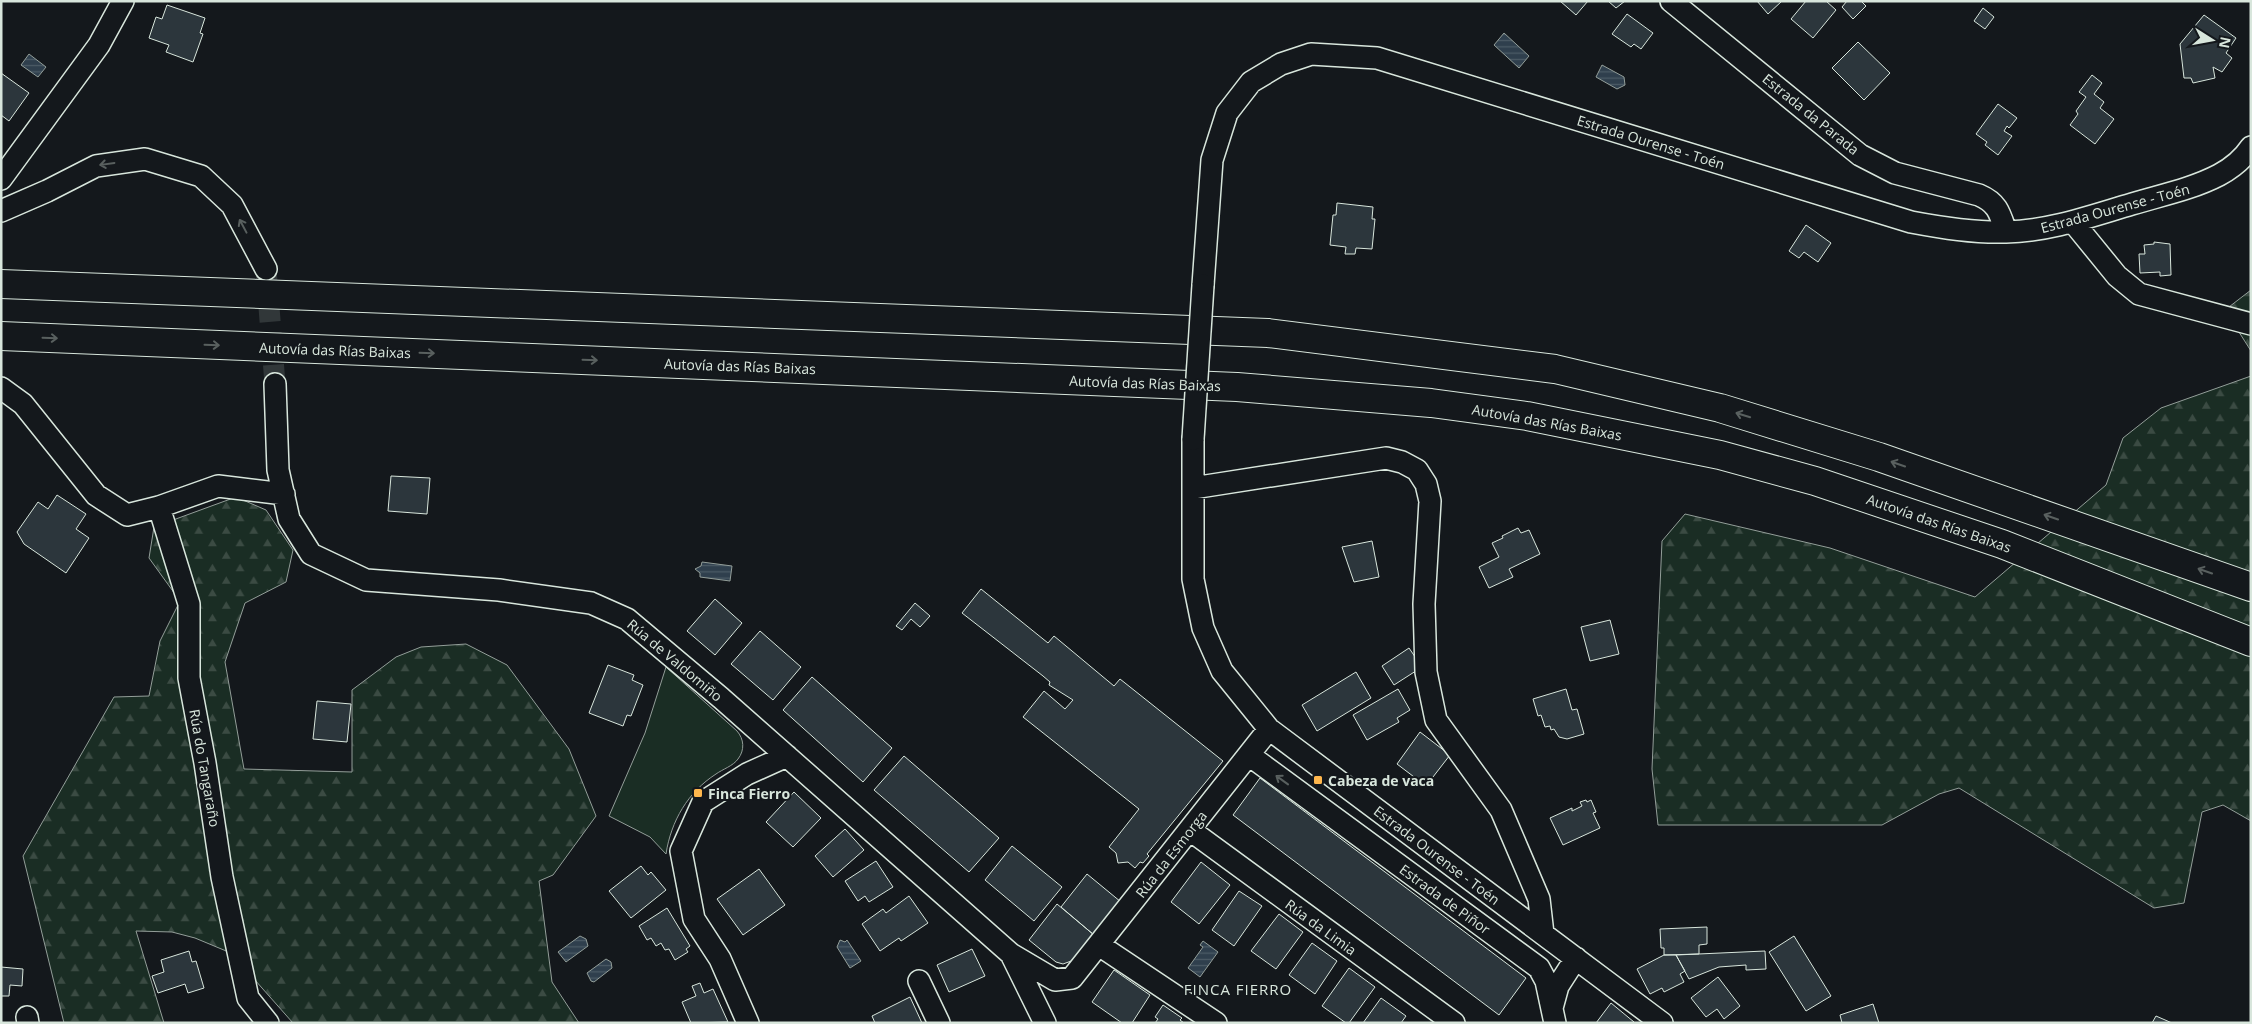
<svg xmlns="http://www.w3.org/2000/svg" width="2252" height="1024" font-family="'Open Sans',sans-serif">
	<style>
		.green { fill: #1a2d24; stroke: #939e99 }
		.forest { fill: url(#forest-firs); stroke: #939e99 }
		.water { fill: url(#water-rules); stroke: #939e99 }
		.building { fill: #2c363c; stroke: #d8e6dc }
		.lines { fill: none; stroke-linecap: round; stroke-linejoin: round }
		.minor-tunnel { stroke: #313739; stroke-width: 21; stroke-dasharray: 21 11; stroke-linecap: butt }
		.minor-casing { stroke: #d8e6dc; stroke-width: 24 }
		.highway-casing { stroke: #d8e6dc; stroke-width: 30 }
		.minor { stroke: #14181c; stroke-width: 21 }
		.highway { stroke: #14181c; stroke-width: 28 }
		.minor-bridge-casing { stroke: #d8e6dc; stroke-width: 24; stroke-linecap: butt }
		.minor-bridge { stroke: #14181c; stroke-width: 21 }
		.oneway { stroke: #59605f }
		.poi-dot { fill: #ffb74d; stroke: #14181c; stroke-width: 2 }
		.labels { text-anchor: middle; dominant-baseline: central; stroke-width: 4; stroke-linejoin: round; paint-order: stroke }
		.street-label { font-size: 14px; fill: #d8e6dc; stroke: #14181c }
		.poi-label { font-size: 14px; font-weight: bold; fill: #d8e6dc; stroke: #14181c; text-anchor: start }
		.neighbourhood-label { font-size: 15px; letter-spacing: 1px; fill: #d8e6dc; stroke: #14181c }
	</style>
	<defs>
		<pattern id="forest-firs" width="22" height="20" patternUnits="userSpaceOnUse" patternTransform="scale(1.25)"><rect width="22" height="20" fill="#1a2d24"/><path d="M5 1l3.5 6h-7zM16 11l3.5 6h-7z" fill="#3b4b43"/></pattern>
		<pattern id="water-rules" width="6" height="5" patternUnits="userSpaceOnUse" patternTransform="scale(1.25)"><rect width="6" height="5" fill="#2f3f4d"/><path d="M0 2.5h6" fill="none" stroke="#4c5b66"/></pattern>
	</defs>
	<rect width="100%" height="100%" fill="#14181c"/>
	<path class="green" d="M666,667L737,731C744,739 745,750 738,759C733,766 723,769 716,774C688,792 671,821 666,854L650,837L609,816L645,733Z"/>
	<path class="forest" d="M2251,290V351L2225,310Z
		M2251,376V821L2223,805L2202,812L2184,903L2154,908L1959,788L1939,794L1882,825H1658L1652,769L1662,541L1685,514L1830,548L1975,597L2106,485L2123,438L2161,408Z
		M236,497L266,510L293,550L286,582L245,603L225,662L244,769L352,772V690L396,657L421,647L466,644L507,665L569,749L596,816L553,875L539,881L552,982L579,1023H293L231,953L195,938L172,932L136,931L164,1023H64L23,856L114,697L149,696L160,641L180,601L149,558L154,527Z"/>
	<path class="water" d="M1504,33L1529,56L1519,68L1494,45Z
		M29,54L46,67L38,77L21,65Z
		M1602,65L1624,77L1625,85L1617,89L1596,77Z
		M702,562L732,566L730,581L700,577V573L695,569L701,566Z
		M580,936L586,939L588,946L566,962L558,952Z
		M840,940L845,942L847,940L861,961L850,968L837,947Z
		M1203,941L1218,952L1200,977L1188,968L1203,947L1200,945Z
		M606,959L611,962L612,968L594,982L591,981L587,973Z"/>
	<path class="building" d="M1560,1H1588L1576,15Z
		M1608,1H1625L1616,8Z
		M1757,1H1782L1768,14Z
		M1806,1H1826L1836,10L1813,38L1791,19Z
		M1847,1H1861L1866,6L1853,19L1842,7Z
		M167,5L205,18L200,33L203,34L193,62L166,52L169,45L149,38L156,17L162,19Z
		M1983,8L1994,17L1985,29L1974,21Z
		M1627,14L1653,33L1641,49L1634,44L1631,47L1612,34Z
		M2204,15L2236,38L2226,53L2232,58L2222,72L2213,67L2215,78L2193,83L2191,78H2184L2180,44Z
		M1858,42L1890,73L1864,100L1832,68Z
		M1,73L29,93L9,121L1,115Z
		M2092,75L2102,83L2094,94L2104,102L2100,108L2114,119L2095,144L2070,125L2078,114L2076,111L2086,97L2079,92Z
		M1998,104L2017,118L2009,128L2007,126L2004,131L2012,136L1998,155L1985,145L1987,142L1976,134Z
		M1337,203L1373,207L1372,219H1375L1372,249L1356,248L1355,254H1345L1346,247L1330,245L1333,215H1336Z
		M1806,225L1831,243L1818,262L1804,252L1799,258L1789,251Z
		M2154,242L2170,244L2171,275L2160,276V272L2140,273L2139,254H2145L2144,245L2154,244Z
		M391,476L430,478L427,514L388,511Z
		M57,495L86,514L76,529L89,538L66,573L24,544L17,532L38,502L48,509Z
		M1518,528L1521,533L1529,530L1540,554L1509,569L1513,577L1489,588L1479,567L1499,557L1492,543L1503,538L1502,536Z
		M1372,541L1379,577L1354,582L1342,547Z
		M981,589L1048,643L1054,636L1114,686L1120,679L1223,761L1147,854L1149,856L1143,863L1140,862L1135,868L1128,862L1118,863L1116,853L1109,847L1139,809L1023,717L1044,691L1065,709L1073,700L1049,685L1050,682L1043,676L962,613Z
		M715,599L742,623L715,655L687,631Z
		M915,603L930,616L920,627L911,619L902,630L896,626Z
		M1610,620L1619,654L1590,661L1581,627Z
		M760,631L801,667L773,700L731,664Z
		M1409,648L1422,667L1394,685L1382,666Z
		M608,665L634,675L632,680L643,685L631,716L627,715L623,726L589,713Z
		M1356,672L1371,698L1317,731L1302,705Z
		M812,677L892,748L863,782L783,710Z
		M1398,689L1410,710L1397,718L1399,722L1367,740L1353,715Z
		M1566,689L1572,710L1577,709L1584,734L1567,739L1559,737L1554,729L1551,730L1550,726L1545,727L1541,715L1538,716L1533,699Z
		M317,701L351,704L347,742L313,739Z
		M1420,732L1450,755L1426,786L1397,764Z
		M904,756L999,838L969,872L874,790Z
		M1260,778L1526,978L1499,1015L1233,815Z
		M794,792L821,818L793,847L766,822Z
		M1586,800L1587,802L1591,800L1596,812L1593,813L1600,828L1563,845L1550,818L1572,808V811L1582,806L1580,802Z
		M845,829L864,850L833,877L815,856Z
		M1012,846L1062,887L1034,921L985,880Z
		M876,861L893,887L869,902L865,896L858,901L845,881Z
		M1201,862L1230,885L1199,924L1171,902Z
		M641,866L648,875L651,872L666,890L631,918L609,891Z
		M759,869L785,905L743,935L717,899Z
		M1087,874L1121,902L1094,935L1061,907Z
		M1239,891L1262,906L1234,946L1212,930Z
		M909,896L928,923L901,941L899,938L880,951L862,924L883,909L886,913Z
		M1057,904L1094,935L1074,960L1063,964L1056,962L1029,940Z
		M667,908L690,946L686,949L688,952L675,960L669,949L665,950L661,943L656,946L651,938L647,940L639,926Z
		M1279,914L1303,932L1276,969L1251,951Z
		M1707,927V944L1699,945V954L1664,955V948H1661L1660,929Z
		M1794,936L1831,996L1806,1011L1769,952Z
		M1312,943L1337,961L1315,994L1289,975Z
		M972,949L985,976L949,992L937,965Z
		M189,951L192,962L196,961L204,988L188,993L185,984L158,993L152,976L164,972L161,960Z
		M1765,951L1766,969L1746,970V965L1719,967L1689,979L1676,955Z
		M1664,955H1676L1685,971L1680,974L1684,982L1664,992L1662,988L1650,994L1637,969Z
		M1,967L23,969L22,986L10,985L9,996H1Z
		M1349,968L1375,987L1349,1023H1346L1322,1006Z
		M1114,970L1150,995L1132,1023H1122L1092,1002Z
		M1718,977L1740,1006L1724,1019L1717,1009L1706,1017L1691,998Z
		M700,983L704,993L713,989L728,1022L691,1023L682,1002L696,996L692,986Z
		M910,997L922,1023H875L872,1016Z
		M1381,998L1406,1016L1401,1023H1363Z
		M1611,1003L1634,1022V1023H1596Z
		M1873,1004L1879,1023H1842L1840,1015Z
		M1163,1005L1182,1018L1180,1020L1184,1023H1155L1158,1019L1155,1017Z
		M2156,1016L2172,1023H2152Z"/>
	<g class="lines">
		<path class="minor-tunnel" d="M266,269L275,384"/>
		<defs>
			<path id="minor" d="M1671,1L1860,155L1895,173L1979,195C1998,203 2000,214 2006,232
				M1,179L99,45L123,1
				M1,211L47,191L96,166L145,159L201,176L232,205L266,269
				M2073,222L2117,276L2139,294L2251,324
				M1203,285L1212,160L1227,113L1251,82L1281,64L1311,54L1377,58L1911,222C1943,228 1974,233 2006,232C2050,231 2091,216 2132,204C2162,195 2192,189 2219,175C2232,168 2243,159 2251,147
				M275,384L278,470L289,519L311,554L366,580L499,590L591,603L627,619L721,698L1011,954L1055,980L1072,978L1269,729
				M1,388L23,404L96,495L127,515L159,507L218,486L284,494
				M1193,439V579L1203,628L1222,671L1269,729L1662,1023
				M1193,488L1386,458L1402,462L1417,470L1426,484L1430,501L1424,604L1426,672L1436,720L1501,810L1539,899L1543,934
				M159,507L189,604V678L205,763L222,877L248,998L268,1023
				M1249,755L1539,968L1546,981L1555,1023
				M1190,830L1454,1023
				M1099,945L1216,1023
				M1011,954L1045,1023
				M919,981L939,1023
				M1552,1008L1558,986L1576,958
				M27,1017L28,1023
				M748,1023L720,959L694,919L681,851L703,802L747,774L787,756"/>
			<path id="highway" d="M1,284L1268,333L1555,369L1720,408L1879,457L2251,587
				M1,336L1237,387L1431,403L1527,416L1720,455L1815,481L2002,544L2251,642"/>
		</defs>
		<use href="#minor" class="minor-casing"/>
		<use href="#highway" class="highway-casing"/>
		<use href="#minor" class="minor"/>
		<use href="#highway" class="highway"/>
		<defs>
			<path id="minor-bridge" d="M1193,439L1203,285"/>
		</defs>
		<use href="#minor-bridge" class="minor-bridge-casing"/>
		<use href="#minor-bridge" class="minor-bridge"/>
	</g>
	<defs><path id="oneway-shaft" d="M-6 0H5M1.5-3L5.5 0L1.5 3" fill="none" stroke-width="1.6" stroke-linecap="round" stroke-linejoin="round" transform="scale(1.25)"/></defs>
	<g class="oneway">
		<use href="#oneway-shaft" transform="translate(107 164) rotate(172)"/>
		<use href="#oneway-shaft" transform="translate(243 226) rotate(-118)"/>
		<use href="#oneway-shaft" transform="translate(50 338) rotate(2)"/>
		<use href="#oneway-shaft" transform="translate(212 345) rotate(2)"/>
		<use href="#oneway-shaft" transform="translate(427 353) rotate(2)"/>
		<use href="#oneway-shaft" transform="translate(590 360) rotate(2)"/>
		<use href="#oneway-shaft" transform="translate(1743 415) rotate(-163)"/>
		<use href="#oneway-shaft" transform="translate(1898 464) rotate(-161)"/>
		<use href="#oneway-shaft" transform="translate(2051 517) rotate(-161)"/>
		<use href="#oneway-shaft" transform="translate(2205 571) rotate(-161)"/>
		<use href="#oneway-shaft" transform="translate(1282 780) rotate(-144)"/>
	</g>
	<g class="poi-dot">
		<rect x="1313" y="775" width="10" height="10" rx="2.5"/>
		<rect x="693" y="788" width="10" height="10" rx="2.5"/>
	</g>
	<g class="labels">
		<g class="street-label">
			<text transform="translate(1811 114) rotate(39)">Estrada da Parada</text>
			<text transform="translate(1651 142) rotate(17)">Estrada Ourense - Toén</text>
			<text transform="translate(2115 208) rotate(-15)">Estrada Ourense - Toén</text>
			<text transform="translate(335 350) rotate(2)">Autovía das Rías Baixas</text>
			<text transform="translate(740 366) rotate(2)">Autovía das Rías Baixas</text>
			<text transform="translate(1145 383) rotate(2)">Autovía das Rías Baixas</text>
			<text transform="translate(1547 422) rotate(10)">Autovía das Rías Baixas</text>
			<text transform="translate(1939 523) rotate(19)">Autovía das Rías Baixas</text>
			<text transform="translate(675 660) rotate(40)">Rúa de Valdomiño</text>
			<text transform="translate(205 768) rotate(80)">Rúa do Tangaraño</text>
			<text transform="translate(1171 854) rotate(-52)">Rúa da Esmorga</text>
			<text transform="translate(1437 855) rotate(37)">Estrada Ourense - Toén</text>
			<text transform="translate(1445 899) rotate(36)">Estrada de Piñor</text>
			<text transform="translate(1321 927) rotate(36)">Rúa da Limia</text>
		</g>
		<g class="poi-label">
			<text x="1328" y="780">Cabeza de vaca</text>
			<text x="708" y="793">Finca Fierro</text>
		</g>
		<g class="neighbourhood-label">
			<text x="1238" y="989">FINCA FIERRO</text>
		</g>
	</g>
	<rect width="2252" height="1024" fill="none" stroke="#d8e6dc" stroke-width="5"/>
	<g transform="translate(2212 40) rotate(101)" stroke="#14181c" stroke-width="4" paint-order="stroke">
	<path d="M0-4L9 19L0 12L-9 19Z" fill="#d8e6dc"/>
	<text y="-8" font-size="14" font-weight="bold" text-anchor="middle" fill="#d8e6dc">N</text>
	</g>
</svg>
